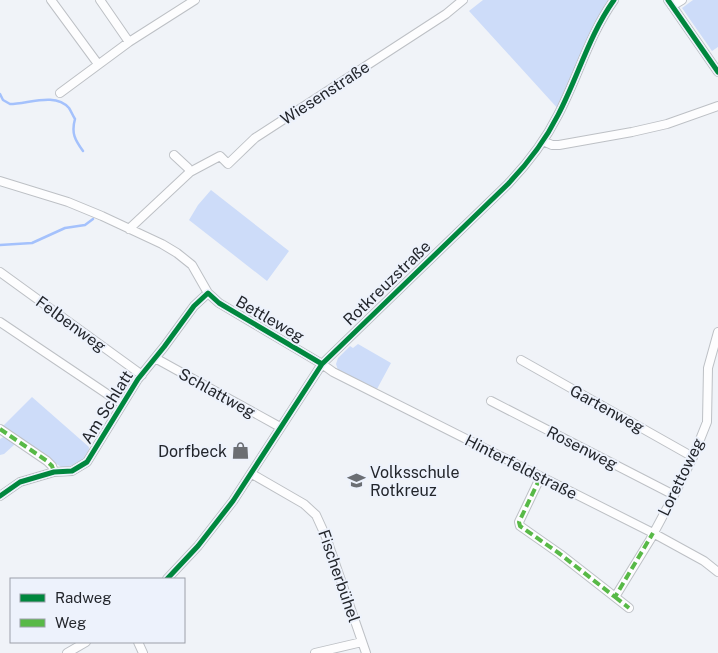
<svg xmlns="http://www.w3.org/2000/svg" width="718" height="653" font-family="'Public Sans',sans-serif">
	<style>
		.green { fill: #cddcf9 }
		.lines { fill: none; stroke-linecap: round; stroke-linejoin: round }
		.stream { stroke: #a4c1fc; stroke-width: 2.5 }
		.street-casing { stroke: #bdc0c5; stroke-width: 10 }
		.street { stroke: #fdfdfe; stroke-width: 8 }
		.quiet { stroke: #58b947; stroke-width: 4; stroke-dasharray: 8 4; stroke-linecap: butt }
		.cycleway-casing { stroke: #edf2fc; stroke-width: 8 }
		.cycleway { stroke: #00873e; stroke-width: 5 }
		.labels { text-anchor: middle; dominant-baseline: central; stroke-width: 4; stroke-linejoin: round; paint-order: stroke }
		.street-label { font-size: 16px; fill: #23262c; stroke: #edf2fc }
		.poi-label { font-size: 16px; fill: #23262c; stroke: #edf2fc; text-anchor: end }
	</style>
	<rect width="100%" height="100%" fill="#f0f3f8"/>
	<path class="green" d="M483,0H614L560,111L469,11Z
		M693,0H718V47L712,51L682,8Z
		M211,190L289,251L267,281L189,220L198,205Z
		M358,344L391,363L377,389L338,370L336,364L338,358L350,346L353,348Z
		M32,397L89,447C89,461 73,467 61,467L2,427Z
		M5,436L19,445H14L4,454L0,455V439Z"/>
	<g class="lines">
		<path class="stream" d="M0,94L3,100L10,104C28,104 55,92 69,108C71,111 73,116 75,119C71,133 75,140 83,151
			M0,245L32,243L65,228L85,225L93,219"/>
		<defs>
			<path id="street" d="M51,0L98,64
				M100,0L129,42
				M668,0L718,72
				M672,6L682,0
				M60,93L129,42L195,0
				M543,141L552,145H559L632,132L667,124L718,106
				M190,172L220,156L228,164L255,138L446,14L463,0
				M0,181L68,202L102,216L162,244L177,253L192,265L208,293L219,303L322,364L333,372L653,533L704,561L718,572
				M129,229L190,172L188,168L174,155
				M0,272L142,375
				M0,322L122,404
				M155,358L280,427
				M521,360L693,457
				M491,401L674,495
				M0,429L47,461L52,466L54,472
				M252,474L304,504L316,515L326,537L366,653
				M540,478L519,522L520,526L560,554L615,597L650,540L674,495L693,457L707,422L708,368L718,332
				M0,496L20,482L54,472L72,471L87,462L138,379L164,347L194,306L208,293
				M167,579L198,546L233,501L322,364L508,184C528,163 545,141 558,115C578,77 589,35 614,0
				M615,597L629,608
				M138,642L143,653
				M67,653L86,642
				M315,653L362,642"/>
		</defs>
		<use href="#street" class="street-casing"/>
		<use href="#street" class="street"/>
		<path class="quiet" d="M0,429L47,461L52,466L54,472
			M540,478L519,522L520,526L560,554L615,597L653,533
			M615,597L629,608"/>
		<defs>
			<path id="cycleway" d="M668,0L718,72
				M0,496L20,482L54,472L72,471L87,462L138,379L164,347L194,306L208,293L219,303L322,364
				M167,579L198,546L233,501L322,364L508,184C528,163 545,141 558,115C578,77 589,35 614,0"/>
		</defs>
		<use href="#cycleway" class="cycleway-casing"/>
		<use href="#cycleway" class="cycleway"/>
	</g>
	<defs>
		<symbol id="shop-bare" viewBox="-9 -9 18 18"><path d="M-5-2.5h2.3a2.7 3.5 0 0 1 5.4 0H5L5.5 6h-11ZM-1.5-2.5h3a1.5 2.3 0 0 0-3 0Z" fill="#6b6e73" stroke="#edf2fc" stroke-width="2.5" paint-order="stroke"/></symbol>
		<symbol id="school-bare" viewBox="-9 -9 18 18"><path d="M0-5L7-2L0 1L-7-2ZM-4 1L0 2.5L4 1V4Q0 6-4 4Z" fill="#6b6e73" stroke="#edf2fc" stroke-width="2.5" paint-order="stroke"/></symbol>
	</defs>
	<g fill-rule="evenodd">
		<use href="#shop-bare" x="228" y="438" width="25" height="25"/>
		<use href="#school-bare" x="344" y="468" width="25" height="25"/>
	</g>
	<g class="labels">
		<g class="street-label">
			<text transform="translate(325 93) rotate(-33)">Wiesenstraße</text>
			<text transform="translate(387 283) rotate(-44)">Rotkreuzstraße</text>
			<text transform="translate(270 319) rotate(30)">Bettleweg</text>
			<text transform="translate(71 324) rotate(36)">Felbenweg</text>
			<text transform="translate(217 393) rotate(29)">Schlattweg</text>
			<text transform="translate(107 407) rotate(-58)">Am Schlatt</text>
			<text transform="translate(607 409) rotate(29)">Gartenweg</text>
			<text transform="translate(582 448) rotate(27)">Rosenweg</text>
			<text transform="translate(521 467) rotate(27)">Hinterfeldstraße</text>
			<text transform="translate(681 477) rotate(-64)">Lorettoweg</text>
			<text transform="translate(339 576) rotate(71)">Fischerbühel</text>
		</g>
		<g class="poi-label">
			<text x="227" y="451">Dorfbeck</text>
			<text x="370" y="472" text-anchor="start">Volksschule<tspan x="370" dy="18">Rotkreuz</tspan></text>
		</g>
	</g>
	<rect x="10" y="578" width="175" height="65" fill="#edf2fc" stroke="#9ca0a9"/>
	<rect x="20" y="594" width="25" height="8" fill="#00873e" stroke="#9ca0a9"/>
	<text x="55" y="603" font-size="15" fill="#23262c">Radweg</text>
	<rect x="20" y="619" width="25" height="8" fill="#58b947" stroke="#9ca0a9"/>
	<text x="55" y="628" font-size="15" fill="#23262c">Weg</text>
</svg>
